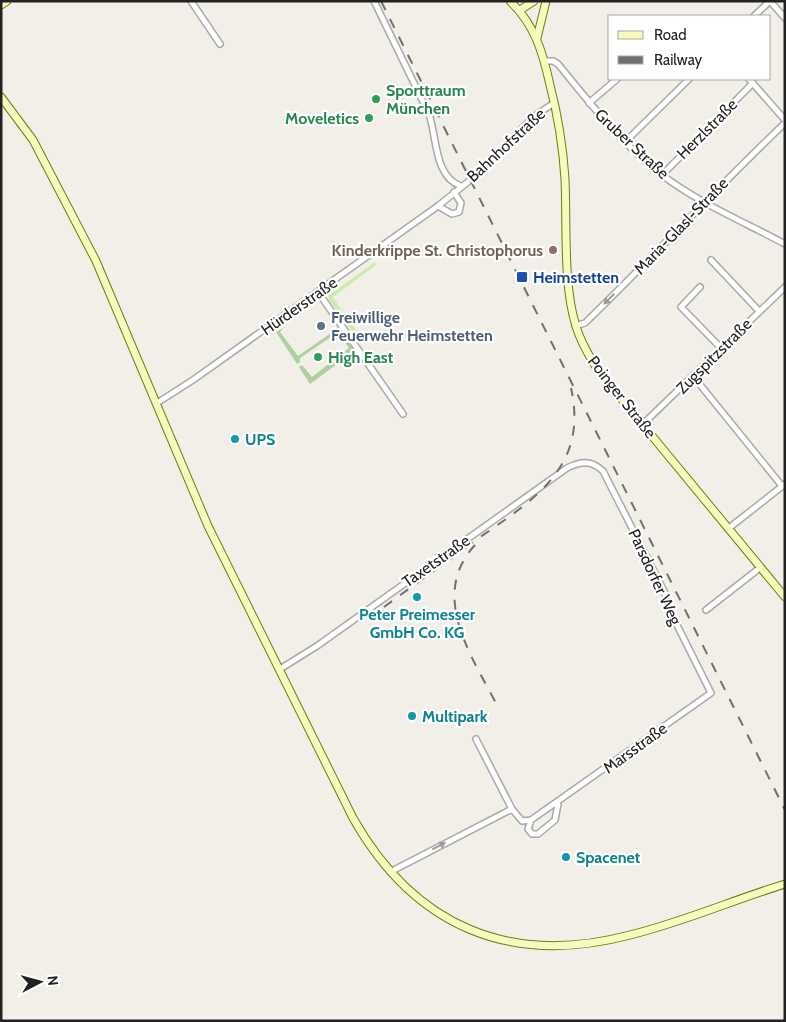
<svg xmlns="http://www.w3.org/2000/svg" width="786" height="1022" font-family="Cabin,sans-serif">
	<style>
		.grass { fill: #cdebb0 }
		.forest { fill: #add19e }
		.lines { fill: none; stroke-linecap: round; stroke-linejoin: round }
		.street-casing { stroke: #a9a9a9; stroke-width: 8 }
		.secondary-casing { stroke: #707d05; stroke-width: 9 }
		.street { stroke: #fff; stroke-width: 5 }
		.secondary { stroke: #f7fabf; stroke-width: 7 }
		.rail { stroke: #707070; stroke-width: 2; stroke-dasharray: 10 10; stroke-linecap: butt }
		.oneway { fill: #9c9c9c }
		.leisure-dot { fill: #2e9e5b; stroke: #fff; stroke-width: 2 }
		.education-dot { fill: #8d6e63; stroke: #fff; stroke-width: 2 }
		.transit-dot { fill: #1a4fb4; stroke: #fff; stroke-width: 2 }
		.service-dot { fill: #5c6f8a; stroke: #fff; stroke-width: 2 }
		.culture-dot { fill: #0f9aa8; stroke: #fff; stroke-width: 2 }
		.labels { text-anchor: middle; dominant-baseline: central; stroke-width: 4.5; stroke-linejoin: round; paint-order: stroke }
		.leisure-label { font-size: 16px; font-weight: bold; fill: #27864d; stroke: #fff; text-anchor: start }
		.street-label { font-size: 16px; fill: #222; stroke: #fff }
		.education-label { font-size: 16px; font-weight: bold; fill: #785e54; stroke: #fff; text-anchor: end }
		.transit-label { font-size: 16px; font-weight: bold; fill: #164399; stroke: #fff; text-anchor: start }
		.service-label { font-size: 16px; font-weight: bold; fill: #4e5e75; stroke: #fff; text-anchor: start }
		.culture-label { font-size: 16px; font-weight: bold; fill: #0d838f; stroke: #fff; text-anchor: start }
	</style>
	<rect width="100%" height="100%" fill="#f2efe9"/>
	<path class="grass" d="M375,262L376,265L333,297L350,323L362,315L365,318L354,326L357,332L354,334L329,300L328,296Z"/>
	<path class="forest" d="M337,325L341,330L300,358V362L297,364L276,332L283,328L280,332L298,356L337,329Z
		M347,338L355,351L310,384L299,367L302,365L312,377L349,348L343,340Z"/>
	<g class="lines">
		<defs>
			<path id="street" d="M191,1L220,44
				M374,1L429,114C437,137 434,177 461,186
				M770,1L785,18
				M754,16L770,1
				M545,61H553L558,64C590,103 621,144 662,175C699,203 744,222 785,244
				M749,79L785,120
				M589,103L617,79
				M625,142L689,79
				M662,175L753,83
				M438,206L452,214L459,212L461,203L454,192
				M711,260L759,311
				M700,287L681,307L721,348
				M318,292L403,414
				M575,326L585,323C653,257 717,188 785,123
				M693,376L782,486
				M157,403L193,380L438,206L479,173L533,117L554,103
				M643,424L785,287
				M729,528L785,484
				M706,610L761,567
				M280,669L317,646L567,468C581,461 591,460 603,471L665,593L671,613L711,693L531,820L522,821L512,809L476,739
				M531,820L528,829L532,834H538L555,820L558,804
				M390,872L512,809"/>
			<path id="secondary" d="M510,1C535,25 543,53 550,85C558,116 563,147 565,179C567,222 563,287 576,326C581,343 590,358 600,373L785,597
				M1,5L7,1
				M520,10L534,1
				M537,38L546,1
				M1,97L33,140L96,261L208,526L353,818C414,926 509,967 630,935C683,922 733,900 785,884"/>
		</defs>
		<use href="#street" class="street-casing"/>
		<use href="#secondary" class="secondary-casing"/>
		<use href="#street" class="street"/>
		<use href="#secondary" class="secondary"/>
		<path class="rail" d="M381,1L785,810
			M475,545C428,596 473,658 498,707
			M384,607C414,585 445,563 476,540C533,500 589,468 571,388"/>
	</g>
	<defs><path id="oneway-solid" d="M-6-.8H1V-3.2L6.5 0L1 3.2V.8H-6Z" transform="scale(1.25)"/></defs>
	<g class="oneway">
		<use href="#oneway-solid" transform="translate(609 299) rotate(136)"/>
		<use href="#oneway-solid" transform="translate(439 846) rotate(-27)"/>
	</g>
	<g class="leisure-dot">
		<circle cx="376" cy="99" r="5"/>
		<circle cx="369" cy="118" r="5"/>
		<circle cx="318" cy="357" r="5"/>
	</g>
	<circle class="education-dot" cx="553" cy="250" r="5"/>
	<rect class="transit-dot" x="516" y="271" width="12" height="12" rx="2.5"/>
	<circle class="service-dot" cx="321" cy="326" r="5"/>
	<g class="culture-dot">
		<circle cx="235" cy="439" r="5"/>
		<circle cx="417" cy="597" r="5"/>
		<circle cx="412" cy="716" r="5"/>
		<circle cx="566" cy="857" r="5"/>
	</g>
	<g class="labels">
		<g class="leisure-label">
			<text x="386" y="90">Sporttraum<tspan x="386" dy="18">München</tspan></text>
			<text x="359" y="118" text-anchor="end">Moveletics</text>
			<text x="328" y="357">High East</text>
		</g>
		<g class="street-label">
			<text transform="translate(707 129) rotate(-45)">Herzlstraße</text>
			<text transform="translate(632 144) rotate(43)">Gruber Straße</text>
			<text transform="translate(506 145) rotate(-43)">Bahnhofstraße</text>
			<text transform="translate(681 226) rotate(-46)">Maria-Glasl-Straße</text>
			<text transform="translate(299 306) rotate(-35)">Hürderstraße</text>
			<text transform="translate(714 356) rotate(-45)">Zugspitzstraße</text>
			<text transform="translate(622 397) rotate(52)">Poinger Straße</text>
			<text transform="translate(436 561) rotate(-35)">Taxetstraße</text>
			<text transform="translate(655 577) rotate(65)">Parsdorfer Weg</text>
			<text transform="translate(635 748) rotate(-36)">Marsstraße</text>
		</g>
		<g class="education-label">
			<text x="543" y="250">Kinderkrippe St. Christophorus</text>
		</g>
		<g class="transit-label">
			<text x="533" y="277">Heimstetten</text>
		</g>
		<g class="service-label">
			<text x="331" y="317">Freiwillige<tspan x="331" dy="18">Feuerwehr Heimstetten</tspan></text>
		</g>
		<g class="culture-label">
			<text x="245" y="439">UPS</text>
			<text x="417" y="614" text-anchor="middle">Peter Preimesser<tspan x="417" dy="18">GmbH Co. KG</tspan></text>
			<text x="422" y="716">Multipark</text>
			<text x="576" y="857">Spacenet</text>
		</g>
	</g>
	<rect width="786" height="1022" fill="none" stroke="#222222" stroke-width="5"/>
	<rect x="608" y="15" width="162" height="65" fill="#ffffff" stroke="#a7a7a7"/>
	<rect x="618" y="31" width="25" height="8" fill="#f7fabf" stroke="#a7a7a7"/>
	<text x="654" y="40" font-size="15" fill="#222222">Road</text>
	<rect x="618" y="56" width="25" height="8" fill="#707070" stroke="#a7a7a7"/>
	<text x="654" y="65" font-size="15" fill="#222222">Railway</text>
	<g transform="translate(40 982) rotate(84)" stroke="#ffffff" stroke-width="4" paint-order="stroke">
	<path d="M0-4L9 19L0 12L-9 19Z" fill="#222222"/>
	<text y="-8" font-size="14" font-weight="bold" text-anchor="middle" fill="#222222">N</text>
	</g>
</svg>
